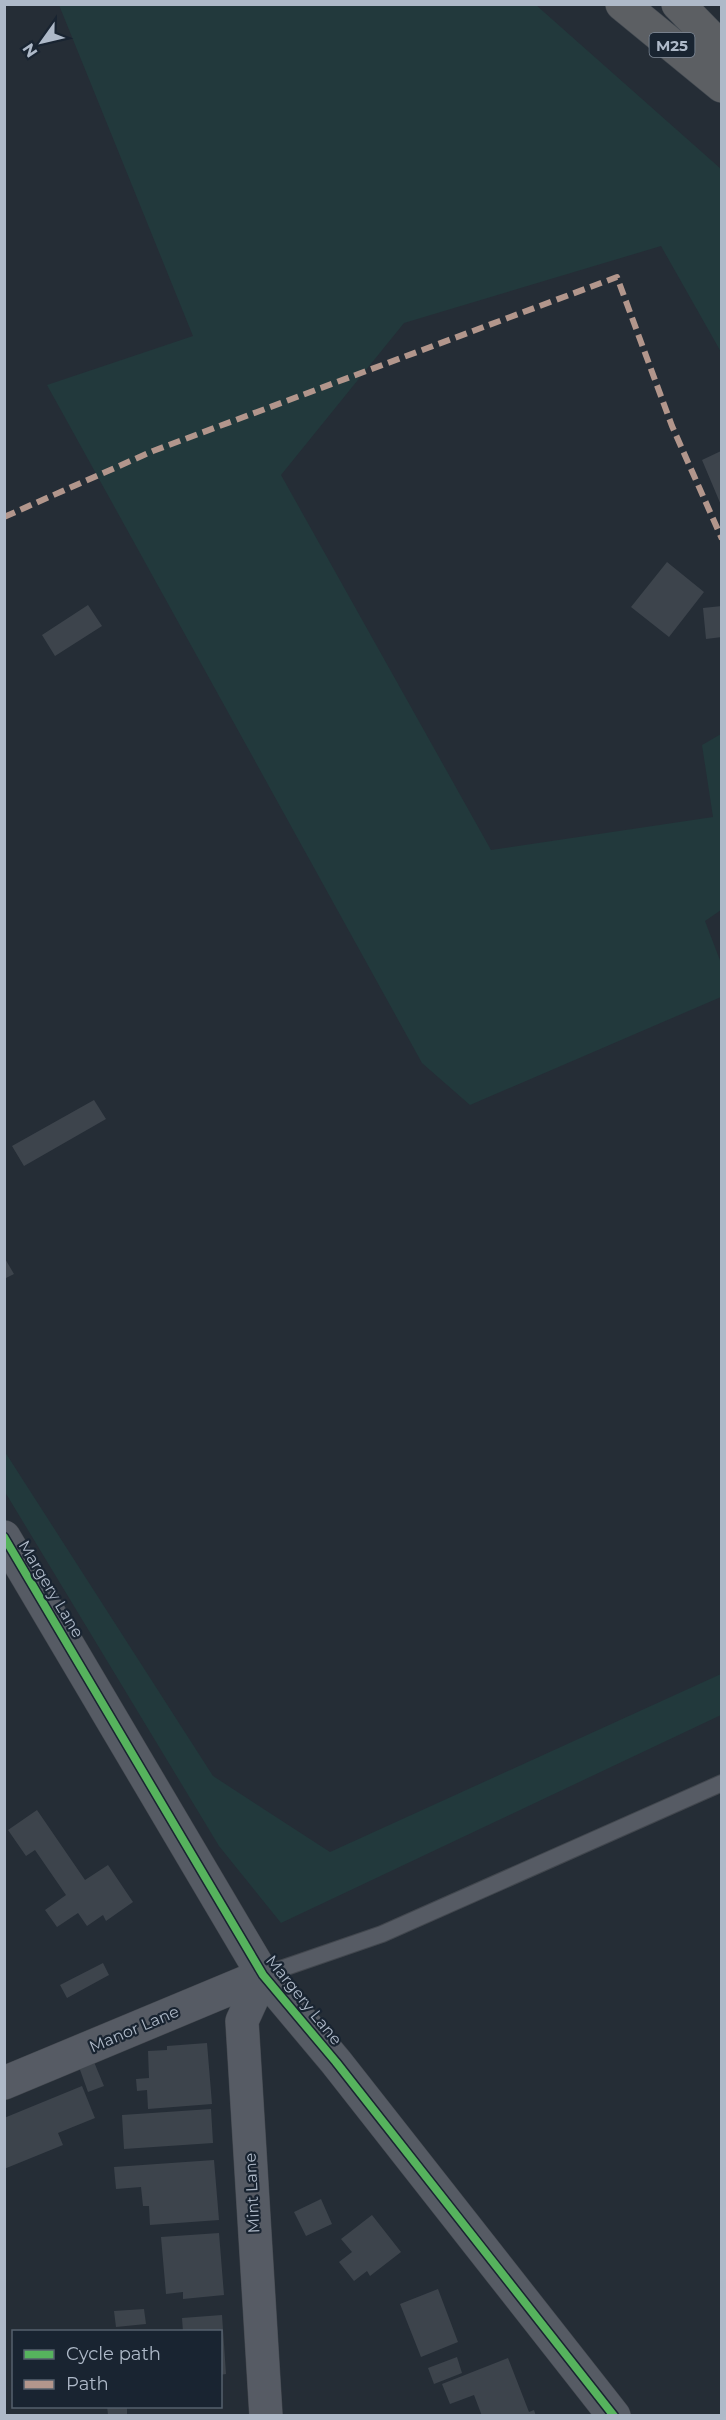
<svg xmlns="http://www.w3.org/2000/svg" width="726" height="2420" font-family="Montserrat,sans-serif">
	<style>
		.green { fill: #22393c }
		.building { fill: #3d444c }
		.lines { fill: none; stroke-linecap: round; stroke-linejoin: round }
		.service-casing { stroke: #42474e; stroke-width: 18 }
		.minor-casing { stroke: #42474e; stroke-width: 34 }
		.motorway-casing { stroke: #424951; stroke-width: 34 }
		.service { stroke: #565b64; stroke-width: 16 }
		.minor { stroke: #565b64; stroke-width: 33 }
		.motorway { stroke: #5c5f63; stroke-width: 33 }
		.quiet { stroke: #b2968c; stroke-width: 6; stroke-dasharray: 12 6; stroke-linecap: butt }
		.cycleway-casing { stroke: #192431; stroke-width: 11 }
		.cycleway { stroke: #56b35d; stroke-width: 8 }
		.labels { text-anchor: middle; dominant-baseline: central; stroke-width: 4.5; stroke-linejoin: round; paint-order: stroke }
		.shield { fill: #192431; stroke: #818c9b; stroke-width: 1.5 }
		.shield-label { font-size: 15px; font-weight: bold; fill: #aeb9c8 }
		.street-label { font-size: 16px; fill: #aeb9c8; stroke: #192431 }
	</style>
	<rect width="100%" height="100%" fill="#252d36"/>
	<path class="green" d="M59,5H536L721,169V352L661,246L404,323L281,475L491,850L713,817L702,745L721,734V910L705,921L721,963V997L470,1105L422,1063L47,385L193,336Z
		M5,1452L213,1776L330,1852L721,1674V1715L281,1923L219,1846L5,1492Z"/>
	<path class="building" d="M721,451V505L702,460Z
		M667,562L704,592L669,637L631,607Z
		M88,605L102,626L55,656L42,635Z
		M722,606V637L706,639L703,608Z
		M94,1100L106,1119L24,1166L12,1146Z
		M4,1257L14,1274L4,1279Z
		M37,1810L85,1880L108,1865L133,1902L106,1921L103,1915L87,1926L78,1913L57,1927L45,1910L66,1895L35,1850L26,1856L8,1830Z
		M103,1963L109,1975L67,1998L60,1985Z
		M207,2043L212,2104L148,2109L147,2090L137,2091L136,2079L149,2078L148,2051L167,2050V2046Z
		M94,2062L104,2086L88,2092L79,2067Z
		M82,2086L95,2118L58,2133L63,2145L4,2169V2118Z
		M211,2109L213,2143L124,2149L122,2115Z
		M214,2160L219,2220L150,2225L149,2206H143L141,2187L116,2189L114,2167Z
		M321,2199L332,2224L306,2236L294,2212Z
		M372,2215L401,2252L370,2276L367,2271L354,2281L339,2262L352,2252L341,2239Z
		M219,2233L224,2295L183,2299V2292L166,2294L161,2237Z
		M438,2289L458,2342L421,2357L400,2304Z
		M144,2309L146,2324L116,2327L114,2311Z
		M222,2315L226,2374L220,2375V2332H183L182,2318Z
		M457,2357L462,2373L434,2384L428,2368Z
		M508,2358L529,2412L534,2410L536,2416H482L474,2395L450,2404L442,2384Z
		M107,2406H127V2414L108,2415Z"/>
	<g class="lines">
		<defs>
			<path id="service" d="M263,1975L382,1934L722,1783"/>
			<path id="minor" d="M4,1537L263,1975L336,2062L614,2416
				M263,1975L242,2021L266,2416
				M4,2083L263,1975"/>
			<path id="motorway" d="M622,4L722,86
				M678,4L722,49"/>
		</defs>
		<use href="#service" class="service-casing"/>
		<use href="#minor" class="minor-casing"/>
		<use href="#motorway" class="motorway-casing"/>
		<use href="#service" class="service"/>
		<use href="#minor" class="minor"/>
		<use href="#motorway" class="motorway"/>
		<path class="quiet" d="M4,517L153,451L617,277L672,426L722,539"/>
		<defs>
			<path id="cycleway" d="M4,1537L263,1975L336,2062L614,2416"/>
		</defs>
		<use href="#cycleway" class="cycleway-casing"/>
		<use href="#cycleway" class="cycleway"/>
	</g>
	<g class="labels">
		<rect class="shield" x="649.5" y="33" width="45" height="24" rx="4.5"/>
		<g class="shield-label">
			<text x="672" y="45">M25</text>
		</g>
		<g class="street-label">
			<text transform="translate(51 1589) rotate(59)">Margery Lane</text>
			<text transform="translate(304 2000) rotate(51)">Margery Lane</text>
			<text transform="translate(134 2029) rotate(-23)">Manor Lane</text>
			<text transform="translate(252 2193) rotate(-93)">Mint Lane</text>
		</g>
	</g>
	<rect width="726" height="2420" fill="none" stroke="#aeb9c8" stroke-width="12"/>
	<rect x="12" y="2330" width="210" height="78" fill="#192431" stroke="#55606d" stroke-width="1.5"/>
	<rect x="24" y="2350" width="30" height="9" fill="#56b35d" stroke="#55606d" stroke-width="1.5"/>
	<text x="66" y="2360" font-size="18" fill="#aeb9c8">Cycle path</text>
	<rect x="24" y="2380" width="30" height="9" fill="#b2968c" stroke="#55606d" stroke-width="1.5"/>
	<text x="66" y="2390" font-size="18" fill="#aeb9c8">Path</text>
	<g transform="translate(42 42) rotate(236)" stroke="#192431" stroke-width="4.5" paint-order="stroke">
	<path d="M0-4.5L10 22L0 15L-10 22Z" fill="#aeb9c8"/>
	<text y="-9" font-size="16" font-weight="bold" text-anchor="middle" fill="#aeb9c8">N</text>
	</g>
</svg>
